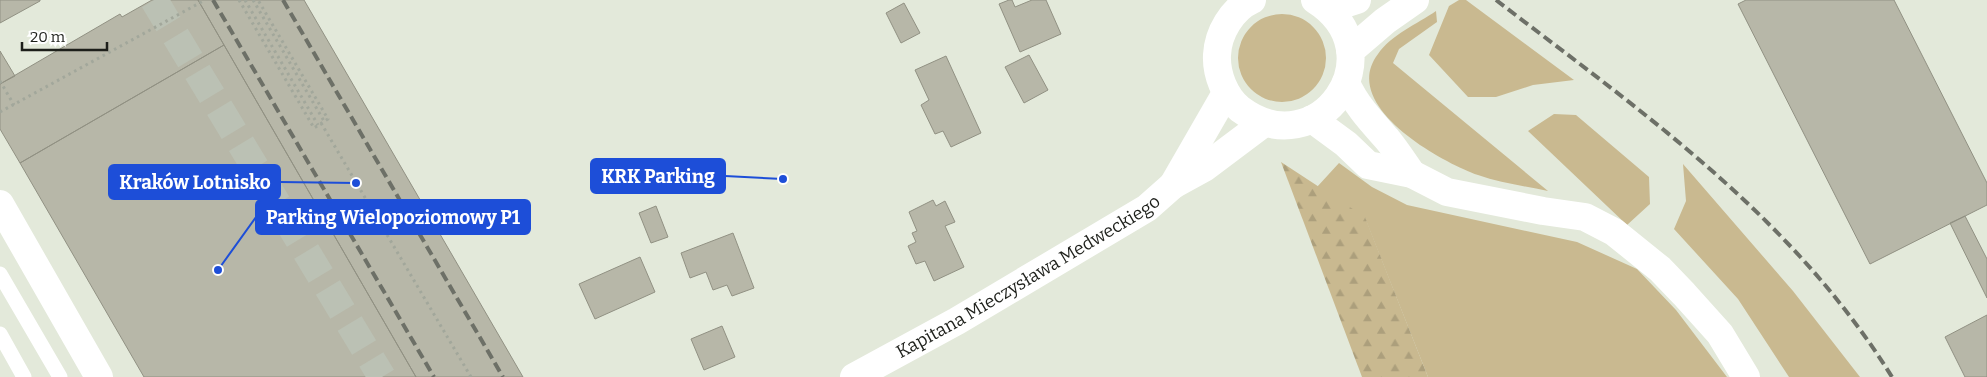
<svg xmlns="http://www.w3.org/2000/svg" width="1987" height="377" font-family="Bitter,serif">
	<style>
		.green { fill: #c9b990 }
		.forest { fill: url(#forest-firs) }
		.building { fill: #b7b7a8; stroke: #919183 }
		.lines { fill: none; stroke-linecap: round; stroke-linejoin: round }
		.street-tunnel { stroke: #bbc1b4; stroke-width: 28; stroke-dasharray: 28 14; stroke-linecap: butt }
		.path { stroke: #a2a79b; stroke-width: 3; stroke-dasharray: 2.5 4; stroke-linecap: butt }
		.lane { stroke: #fff; stroke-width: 15 }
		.street { stroke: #fff; stroke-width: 28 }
		.secondary { stroke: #fff; stroke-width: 28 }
		.rail { stroke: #6d7067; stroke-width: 4; stroke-dasharray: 10 5; stroke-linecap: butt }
		.labels { text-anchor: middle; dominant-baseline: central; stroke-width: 5; stroke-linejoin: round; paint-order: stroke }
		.street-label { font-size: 18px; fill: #1d1f1a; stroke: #fff }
		.leader { fill: none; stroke: #1d4ed8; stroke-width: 2 }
		.callout-dot { fill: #1d4ed8; stroke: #fff; stroke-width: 2 }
		.callout { fill: #1d4ed8; stroke: #1d4ed8; stroke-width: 2 }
		.callout-label { font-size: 19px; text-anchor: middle; font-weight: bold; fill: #fff }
	</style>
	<defs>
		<pattern id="forest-firs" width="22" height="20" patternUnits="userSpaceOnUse" patternTransform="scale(1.25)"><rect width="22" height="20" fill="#c9b990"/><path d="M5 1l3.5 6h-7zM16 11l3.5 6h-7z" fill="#ac9f7c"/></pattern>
	</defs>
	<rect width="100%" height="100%" fill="#e3e9da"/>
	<path class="green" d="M1459,0H1466L1574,80L1533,85L1496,97H1468L1429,55L1449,6Z
		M1436,11L1437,22L1399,49L1393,63L1548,191C1525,186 1500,183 1478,175C1439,161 1339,105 1378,54C1391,35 1417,24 1436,11Z
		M1238 58a44 44 0 1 1 88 0a44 44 0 1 1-88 0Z
		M1554,114L1576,115L1649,177L1650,204L1627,225L1528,131Z
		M1339,163L1372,187L1407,205L1577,242L1637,269L1676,310L1727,377H1428L1365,218L1317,187Z
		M1683,164L1793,291L1860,377H1789L1738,299L1674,229L1686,201Z"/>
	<path class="forest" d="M1281,162L1365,217L1428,377H1362Z"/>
	<path class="building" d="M0,0H40V1L0,23Z
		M152,0H198L224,45L20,163L0,129V84L120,14L122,17Z
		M198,0H304L523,377H416Z
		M1009,0H1012L1015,7L1032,0H1046L1061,34L1020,52L999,4Z
		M1746,0H1894L1987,183V205L1870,264L1738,4Z
		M904,3L920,33L901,43L886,13Z
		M224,45L416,377H144L20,163Z
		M0,51L15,76L0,84Z
		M1029,55L1048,90L1024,103L1005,67Z
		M946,56L981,133L951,147L943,131L935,134L921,105L929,100L915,70Z
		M933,200L936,206L945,201L955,222L945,226L964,267L934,281L925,261L916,264L908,246L916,242L912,233L917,231L909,212Z
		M656,206L668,237L651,243L639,213Z
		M1965,216L1987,259V298L1950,223Z
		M733,233L754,288L732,296L727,285L713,290L706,272L690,278L681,253Z
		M640,257L655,292L595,319L579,284Z
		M1987,315V377H1965L1945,337Z
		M722,326L735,357L704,370L691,339Z"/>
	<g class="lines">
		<path class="street-tunnel" d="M154,0L382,377"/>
		<path class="path" d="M239,0L314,128L328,119L258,0
			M245,0L318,125
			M253,0L324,121
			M0,81L14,105
			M0,112L205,0
			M321,123L471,377"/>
		<path class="lane" d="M0,274L60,377
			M0,334L24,377"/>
		<g class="street">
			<path d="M1346,83C1356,105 1371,121 1387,139C1396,150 1404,162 1412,174"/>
			<path d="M1312,119L1346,144L1368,165L1412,174L1447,192L1543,211L1585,217L1614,232L1660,269L1684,294L1720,334L1746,377"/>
			<path d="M1173,185L1226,93"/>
			<path d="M0,204L99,377"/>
			<path id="s1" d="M854,377L957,321L1147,208L1173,185L1204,168L1264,123"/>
		</g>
		<path class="secondary" d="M1252,0C1232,9 1218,33 1217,55C1216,74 1225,97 1240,109C1318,168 1399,53 1315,0
			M1329,9L1357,0
			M1350,51L1385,21L1415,0"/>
		<path class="rail" d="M213,0L434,377
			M283,0L503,377
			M1496,0C1643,113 1792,216 1892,377"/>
	</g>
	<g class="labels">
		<g class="street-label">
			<text stroke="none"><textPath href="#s1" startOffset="201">Kapitana Mieczysława Medweckiego</textPath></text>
		</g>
	</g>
	<path class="leader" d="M783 179L725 176M356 183L280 182M218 270L256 217"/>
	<g class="callout-dot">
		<circle cx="783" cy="179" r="5"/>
		<circle cx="356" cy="183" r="5"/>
		<circle cx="218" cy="270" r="5"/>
	</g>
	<g class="callout">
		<rect x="591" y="159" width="134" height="34" rx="5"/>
		<rect x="109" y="165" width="171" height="34" rx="5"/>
		<rect x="256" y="200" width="274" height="34" rx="5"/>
	</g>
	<g class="callout-label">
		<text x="658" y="183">KRK Parking</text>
		<text x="195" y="189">Kraków Lotnisko</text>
		<text x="393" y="224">Parking Wielopoziomowy P1</text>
	</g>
	<path d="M22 42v8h85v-8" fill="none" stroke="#1d1f1a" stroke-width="2.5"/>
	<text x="30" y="42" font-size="15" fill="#1d1f1a" stroke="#ffffff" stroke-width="4" paint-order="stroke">20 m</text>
</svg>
